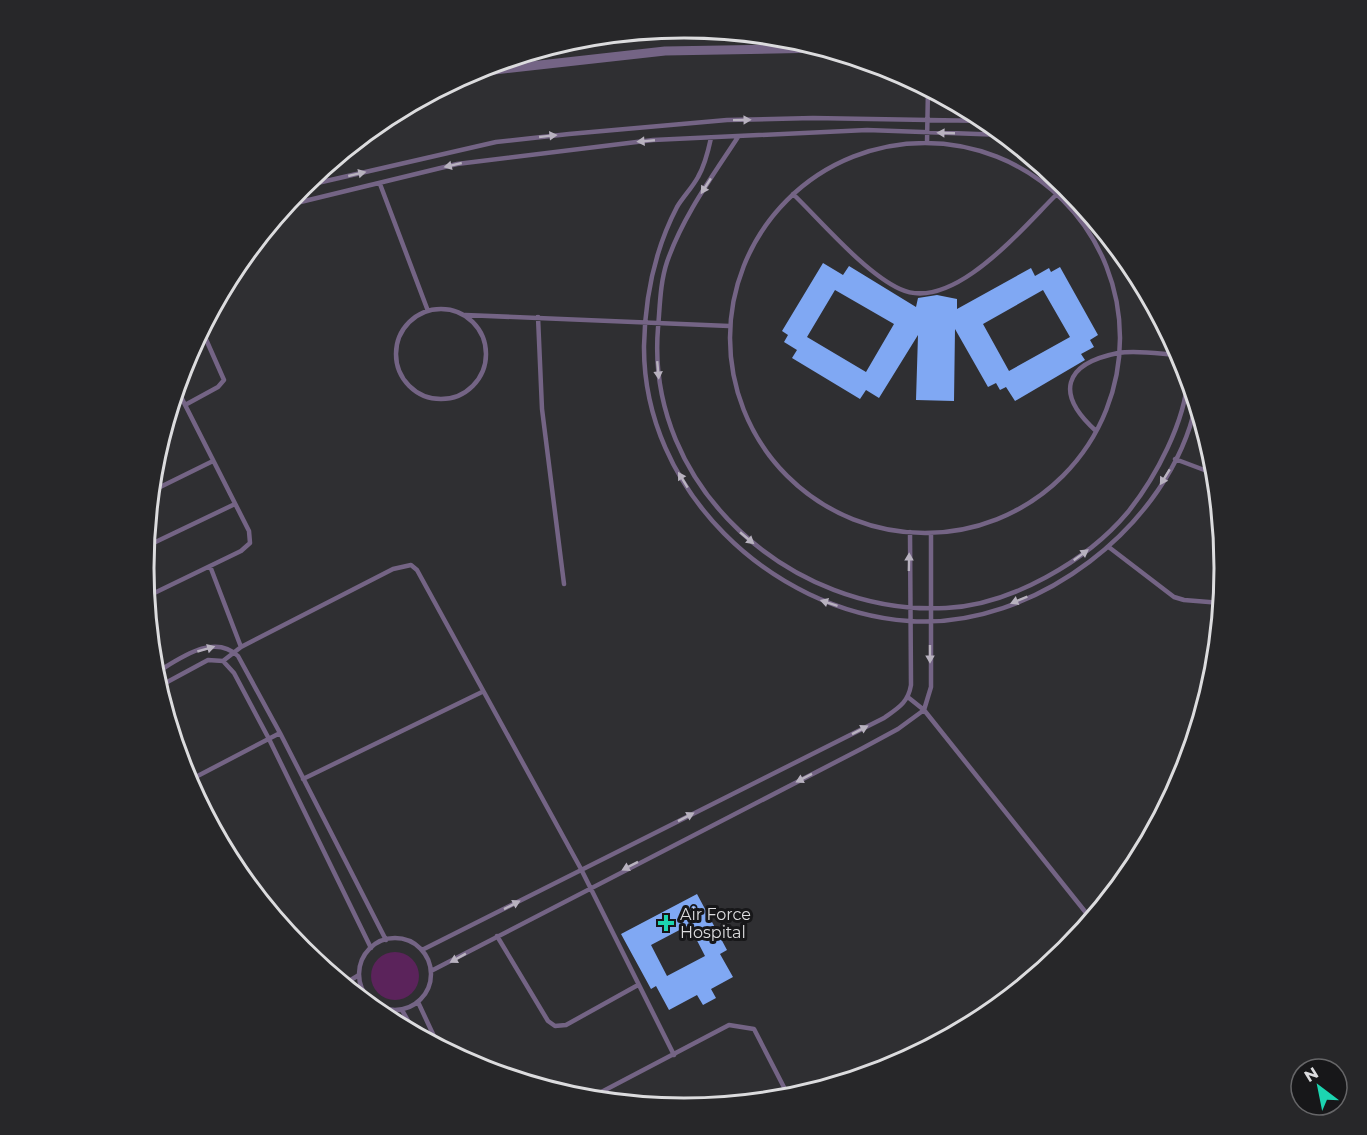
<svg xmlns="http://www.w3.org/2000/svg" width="1367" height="1135" font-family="Montserrat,sans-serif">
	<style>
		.green { fill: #5b235b }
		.building { fill: #80a8f3; fill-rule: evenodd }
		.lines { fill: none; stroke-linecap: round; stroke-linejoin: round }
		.service { stroke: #746485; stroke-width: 4.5 }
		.minor { stroke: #746485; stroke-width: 9 }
		.oneway { fill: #b8b2bf }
		.poi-dot { fill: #1cd5b1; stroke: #171719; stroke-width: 2 }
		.labels { text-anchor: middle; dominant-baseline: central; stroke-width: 6; stroke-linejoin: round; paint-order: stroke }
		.poi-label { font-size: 16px; fill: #dcdcde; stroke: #171719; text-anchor: start }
		.rim { fill: none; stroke: #dcdcde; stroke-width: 3 }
	</style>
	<rect width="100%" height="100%" fill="#2f2f32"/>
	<path class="green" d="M371 976a24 24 0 1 1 48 0a24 24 0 1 1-48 0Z"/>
	<path class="building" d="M823,263L843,275L849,266L916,307L918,298L937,295L957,299V309L1031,268L1035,276L1049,268L1051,272L1060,267L1098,335L1090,340L1094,347L1081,354L1085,360L1015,401L1006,387L1000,390L996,383L988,387L955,329L954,401L916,400L918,335L879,398L866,390L860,399L792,358L797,350L784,342L788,335L782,331ZM835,290L894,324L866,372L807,337ZM1043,290L1070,337L1009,371L983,324Z
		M697,894L727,950L720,954L733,977L711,989L716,998L703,1005L697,995L669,1010L656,986L651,989L621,934ZM689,925L705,956L667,976L651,945Z"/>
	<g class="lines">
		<path class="service" d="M738,137C712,177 683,216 667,262C660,283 660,306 658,328C645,486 791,616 946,608C1011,605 1087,561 1128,512C1156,477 1185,422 1188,377
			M711,138C708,152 705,165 698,177C692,188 683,197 677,207C654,251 645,297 644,346C643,489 770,611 909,621C1034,630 1170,526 1196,404
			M927,143L928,88
			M730 338a195 195 0 1 1 390 0a195 195 0 1 1-390 0Z
			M380,184L428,311
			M300,187L496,142L569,134L727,120L813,118L987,121
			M793,194C822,222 865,273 900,289C953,314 1024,226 1057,194
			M284,206L457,164L653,140L867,130L1005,135
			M396 354a45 45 0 1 1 90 0a45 45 0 1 1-90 0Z
			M465,315L729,326
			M538,317L542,409L564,584
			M185,405L218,387L224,380L201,328
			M1096,431C1055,394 1063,364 1118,353C1137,350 1161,354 1180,355
			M1175,459L1215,474
			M150,492L213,461
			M145,547L235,504
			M1110,548L1174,597L1184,600L1221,603
			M210,566L241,647
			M146,597L241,551L250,543L249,531L176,387
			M223,661L241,647L393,569L411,565L417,570L581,869L674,1055
			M154,674C178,660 213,632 238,656L280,733L386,940
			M158,687L208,660L223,661L234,673L269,739L371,948
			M909,698L924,710L1091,919
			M303,779L482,692
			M188,781L280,733
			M497,936L548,1021L555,1026L566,1025L638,985
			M359 974a36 36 0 1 1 72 0a36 36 0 1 1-72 0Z
			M422,950L884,718C898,708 908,703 911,685L910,532
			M431,971L861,749L898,729L924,710L931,687V533
			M344,984L359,975
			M418,1002L439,1047
			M402,1010L416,1035
			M588,1099L729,1025L754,1029L789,1097"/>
		<path class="minor" d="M468,73L665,51L824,48"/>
	</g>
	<defs><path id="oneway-solid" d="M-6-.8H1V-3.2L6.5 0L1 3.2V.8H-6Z" transform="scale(1.5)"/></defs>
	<g class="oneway">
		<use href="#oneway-solid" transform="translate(742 120) rotate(-1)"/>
		<use href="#oneway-solid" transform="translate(946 133) rotate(-178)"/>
		<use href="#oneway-solid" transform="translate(548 136) rotate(-6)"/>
		<use href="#oneway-solid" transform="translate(646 141) rotate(175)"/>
		<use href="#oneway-solid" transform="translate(453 165) rotate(167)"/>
		<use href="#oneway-solid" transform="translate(357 174) rotate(-13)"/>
		<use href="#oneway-solid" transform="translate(706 186) rotate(123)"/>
		<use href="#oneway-solid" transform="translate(658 370) rotate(85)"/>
		<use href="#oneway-solid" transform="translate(1165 477) rotate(122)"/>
		<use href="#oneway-solid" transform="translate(683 480) rotate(-121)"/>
		<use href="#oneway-solid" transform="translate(747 538) rotate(40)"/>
		<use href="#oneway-solid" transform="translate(1081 555) rotate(-36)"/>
		<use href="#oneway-solid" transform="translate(909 562) rotate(-89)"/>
		<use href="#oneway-solid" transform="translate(1019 600) rotate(158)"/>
		<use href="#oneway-solid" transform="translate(829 603) rotate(-162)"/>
		<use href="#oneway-solid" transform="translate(206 649) rotate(-16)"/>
		<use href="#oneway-solid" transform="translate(930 654) rotate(90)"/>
		<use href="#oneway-solid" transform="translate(860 730) rotate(-27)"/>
		<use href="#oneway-solid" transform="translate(804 778) rotate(153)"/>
		<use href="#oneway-solid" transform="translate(686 817) rotate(-27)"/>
		<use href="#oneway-solid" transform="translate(630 866) rotate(153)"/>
		<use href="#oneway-solid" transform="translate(512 905) rotate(-27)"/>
		<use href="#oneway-solid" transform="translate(458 958) rotate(151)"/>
	</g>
	<path class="poi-dot" d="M663 914h6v6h6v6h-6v6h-6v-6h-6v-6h6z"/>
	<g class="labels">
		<g class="poi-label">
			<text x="680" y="914">Air Force<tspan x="680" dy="18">Hospital</tspan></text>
		</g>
	</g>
	<path d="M0 0H1367V1135H0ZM154 568a530 530 0 1 1 1060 0a530 530 0 1 1-1060 0Z" fill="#272729" fill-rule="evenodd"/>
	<path class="rim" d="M154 568a530 530 0 1 1 1060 0a530 530 0 1 1-1060 0Z"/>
	<g transform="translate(1319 1087) rotate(328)"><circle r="28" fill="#171719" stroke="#666668" stroke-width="1.5"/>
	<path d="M0-4.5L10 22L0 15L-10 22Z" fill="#1cd5b1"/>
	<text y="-9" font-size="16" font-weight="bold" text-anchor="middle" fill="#dcdcde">N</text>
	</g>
</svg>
